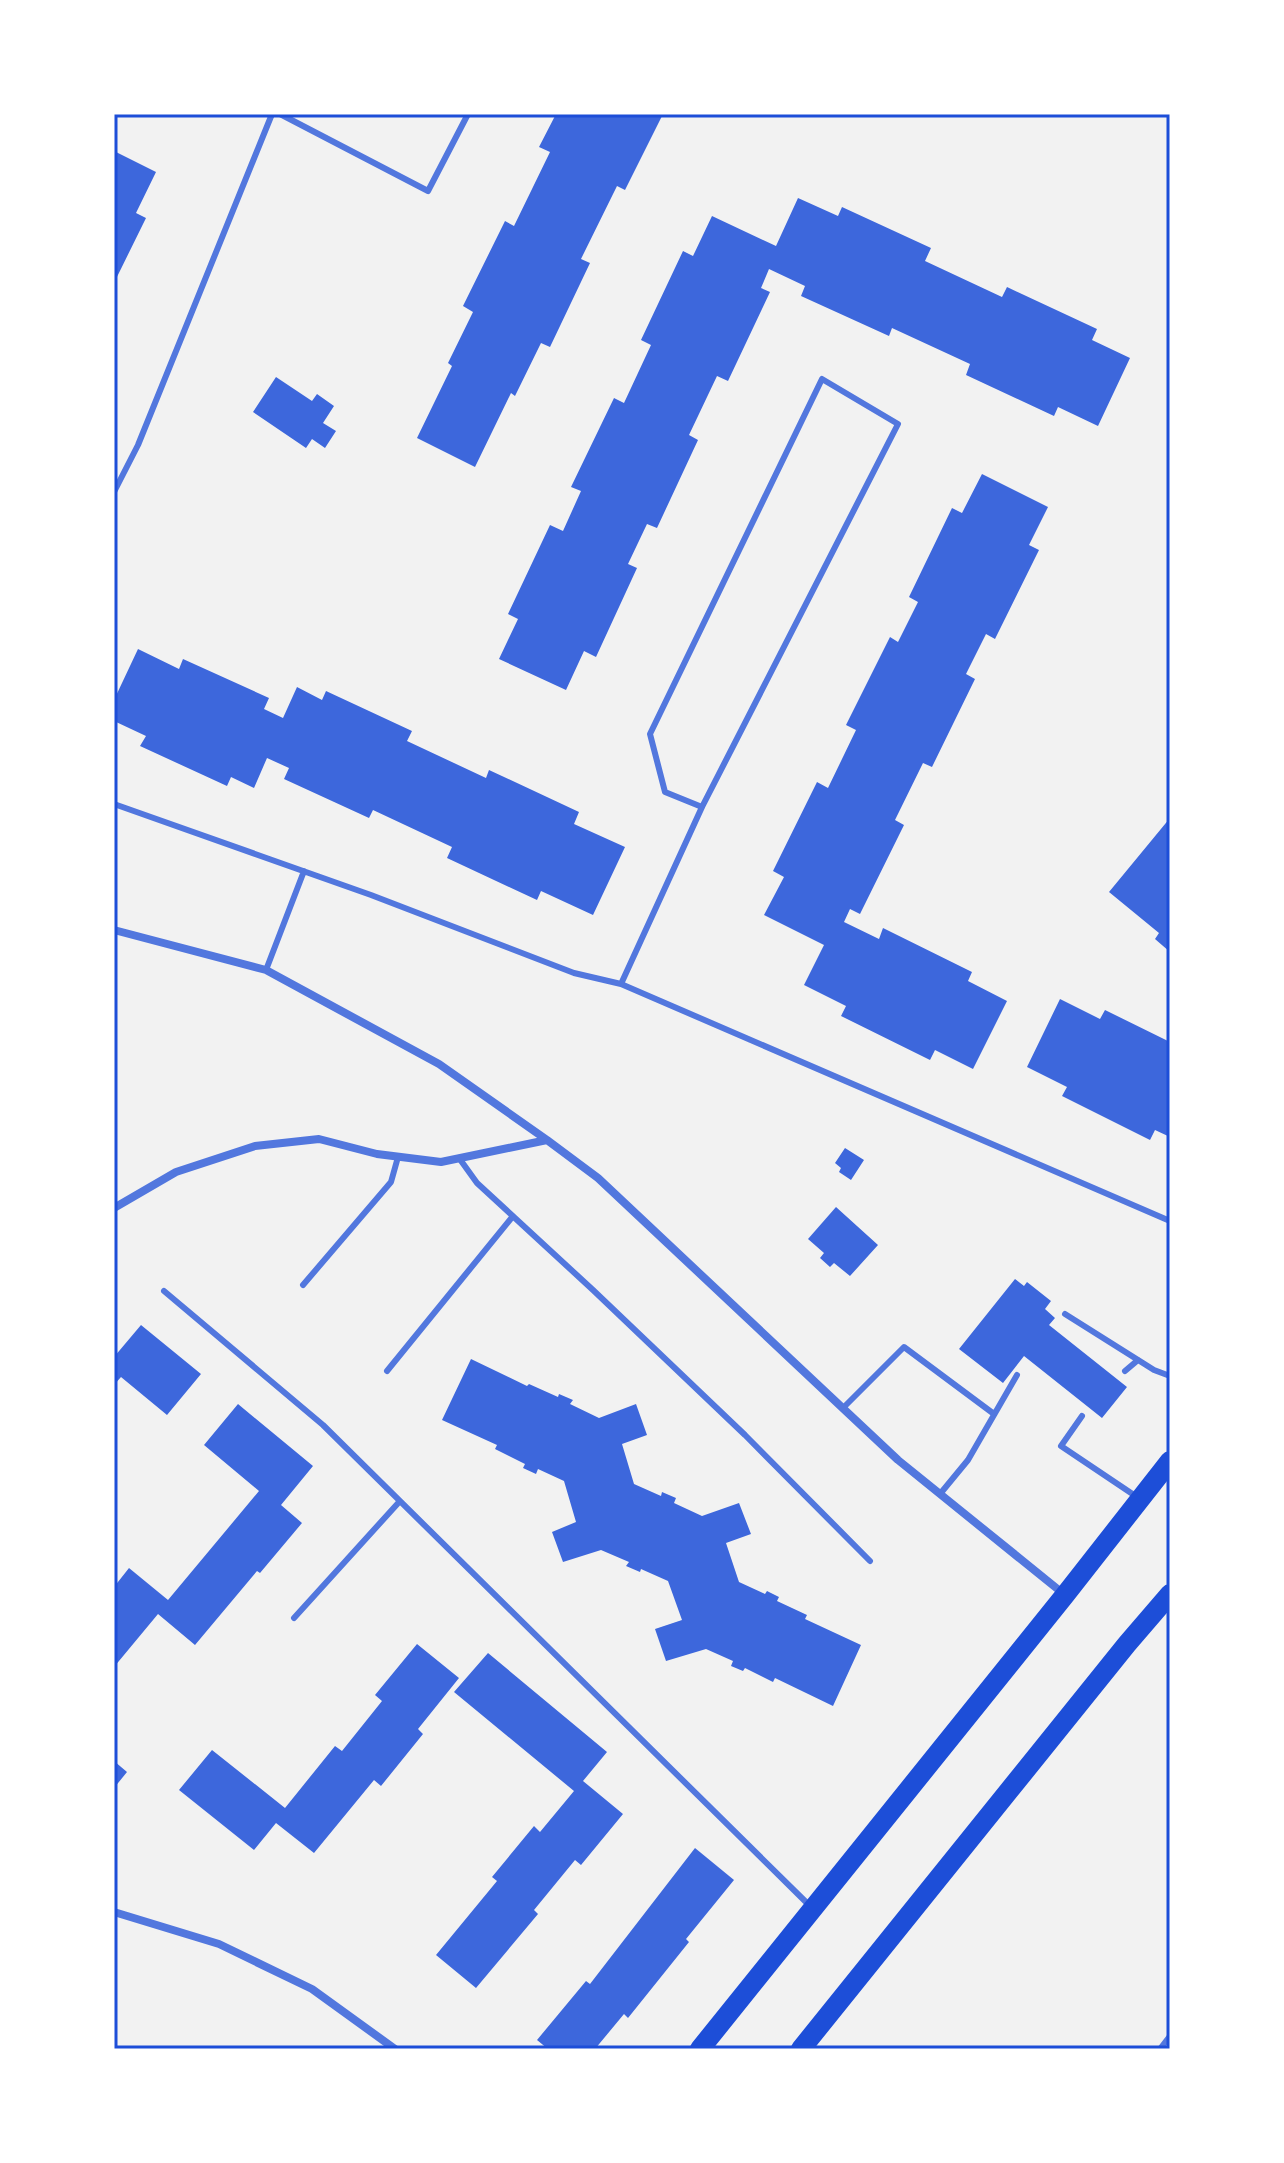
<svg xmlns="http://www.w3.org/2000/svg" width="1284" height="2163" font-family="'Source Serif 4',serif">
	<style>
		.building { fill: #3d67dc }
		.lines { fill: none; stroke-linecap: round; stroke-linejoin: round }
		.service { stroke: #5277de; stroke-width: 6 }
		.minor { stroke: #5277de; stroke-width: 8 }
		.primary { stroke: #1d4ed8; stroke-width: 20 }
		.neatline { fill: none; stroke: #1d4ed8; stroke-width: 3 }
	</style>
	<rect width="100%" height="100%" fill="#f2f2f2"/>
	<path class="building" d="M556,114H663L625,190L617,186L581,259L590,263L550,347L541,343L515,396L511,393L475,467L417,438L452,366L448,363L473,312L463,306L505,221L514,226L550,152L539,147Z
		M114,151L156,172L136,213L146,218L114,283Z
		M798,198L838,216L842,207L931,248L925,261L1002,297L1007,287L1097,329L1092,340L1130,358L1098,426L1058,407L1054,416L966,375L970,364L892,328L889,336L801,296L805,286L769,269L761,288L770,292L728,381L717,376L689,435L698,440L657,528L647,524L628,564L637,568L596,657L584,651L566,690L499,659L518,619L508,614L550,525L563,531L581,491L571,487L614,398L624,403L651,345L641,340L683,251L693,256L712,216L776,246Z
		M276,377L312,401L317,394L334,406L323,423L336,431L325,448L312,439L306,448L253,412Z
		M982,474L1048,507L1029,545L1039,550L995,639L986,634L966,674L975,679L932,767L923,763L895,820L904,825L860,914L850,909L844,922L879,939L883,928L972,972L968,981L1007,1001L973,1069L935,1050L930,1060L841,1016L846,1006L804,985L824,945L764,915L784,877L773,871L817,782L828,788L856,730L846,725L890,637L898,642L918,602L909,597L952,508L962,513Z
		M138,649L179,669L183,659L269,698L264,709L283,718L297,687L322,700L326,691L412,731L407,741L486,778L489,770L579,812L574,824L625,847L593,915L541,891L537,900L447,858L452,847L373,810L369,818L284,779L289,768L267,758L254,788L231,777L227,786L140,746L146,736L114,721V700Z
		M1170,818V952L1155,939L1159,933L1109,892Z
		M1060,999L1100,1019L1105,1010L1170,1042V1137L1155,1130L1150,1140L1062,1096L1067,1087L1027,1067Z
		M845,1148L864,1160L851,1180L839,1172L841,1168L835,1163Z
		M836,1207L878,1245L850,1276L834,1263L830,1267L820,1258L824,1253L808,1239Z
		M1015,1279L1024,1286L1027,1282L1051,1301L1045,1309L1055,1318L1049,1325L1127,1387L1102,1418L1024,1356L1003,1383L959,1349Z
		M141,1325L201,1374L167,1415L121,1377L114,1385V1357Z
		M471,1359L527,1386L529,1384L558,1397L559,1394L573,1400L570,1404L599,1418L636,1404L647,1435L622,1444L634,1484L661,1496L662,1492L676,1498L674,1503L702,1516L739,1503L751,1534L726,1543L739,1582L765,1594L767,1591L779,1597L777,1601L807,1615L805,1619L861,1645L833,1706L775,1678L773,1682L745,1668L743,1671L731,1666L733,1661L706,1649L666,1661L655,1629L682,1620L668,1581L641,1569L640,1572L626,1566L629,1562L601,1550L563,1562L552,1532L576,1522L564,1481L538,1469L536,1474L523,1468L525,1464L495,1449L497,1445L442,1420Z
		M238,1404L313,1466L281,1505L302,1523L260,1573L257,1571L195,1645L158,1614L114,1667V1587L129,1568L168,1600L259,1491L204,1445Z
		M417,1644L459,1678L418,1729L423,1734L381,1786L374,1780L314,1853L276,1823L254,1850L179,1790L212,1750L285,1808L335,1746L342,1751L382,1701L375,1695Z
		M488,1653L607,1752L583,1781L623,1814L581,1865L575,1860L534,1910L538,1914L476,1988L436,1955L497,1881L492,1877L534,1826L540,1832L574,1791L454,1692Z
		M114,1761L127,1772L114,1788Z
		M695,1848L734,1880L686,1939L689,1942L628,2018L624,2014L595,2049H548L537,2040L586,1981L590,1984Z"/>
	<g class="lines">
		<path class="service" d="M280,114L428,191L468,114
			M114,492L138,445L272,114
			M114,804L371,895L574,973L621,984L1170,1221
			M266,970L304,871
			M621,984L702,807L898,424L822,379L650,734L665,792L702,807
			M459,1158L477,1183L593,1290L745,1435L870,1561
			M303,1285L391,1182L398,1157
			M164,1291L323,1425L811,1907
			M1065,1314L1154,1370L1170,1376
			M387,1371L513,1216
			M1125,1371L1138,1360
			M843,1408L904,1347L994,1414
			M1082,1416L1061,1446L1137,1497
			M940,1494L968,1460L1017,1375
			M294,1618L400,1501
			M1160,2049L1170,2036"/>
		<path class="minor" d="M114,930L266,970L439,1064L547,1140
			M114,1208L176,1172L255,1146L319,1139L377,1154L441,1162L547,1140L598,1178L898,1460L1065,1595
			M114,1912L219,1944L312,1989L395,2049"/>
		<path class="primary" d="M700,2049L1065,1595L1170,1461
			M801,2049L1127,1644L1170,1594"/>
	</g>
	<rect width="1284" height="2163" fill="none" stroke="#ffffff" stroke-width="232"/>
	<rect x="116" y="116" width="1052" height="1931" class="neatline"/>
</svg>
